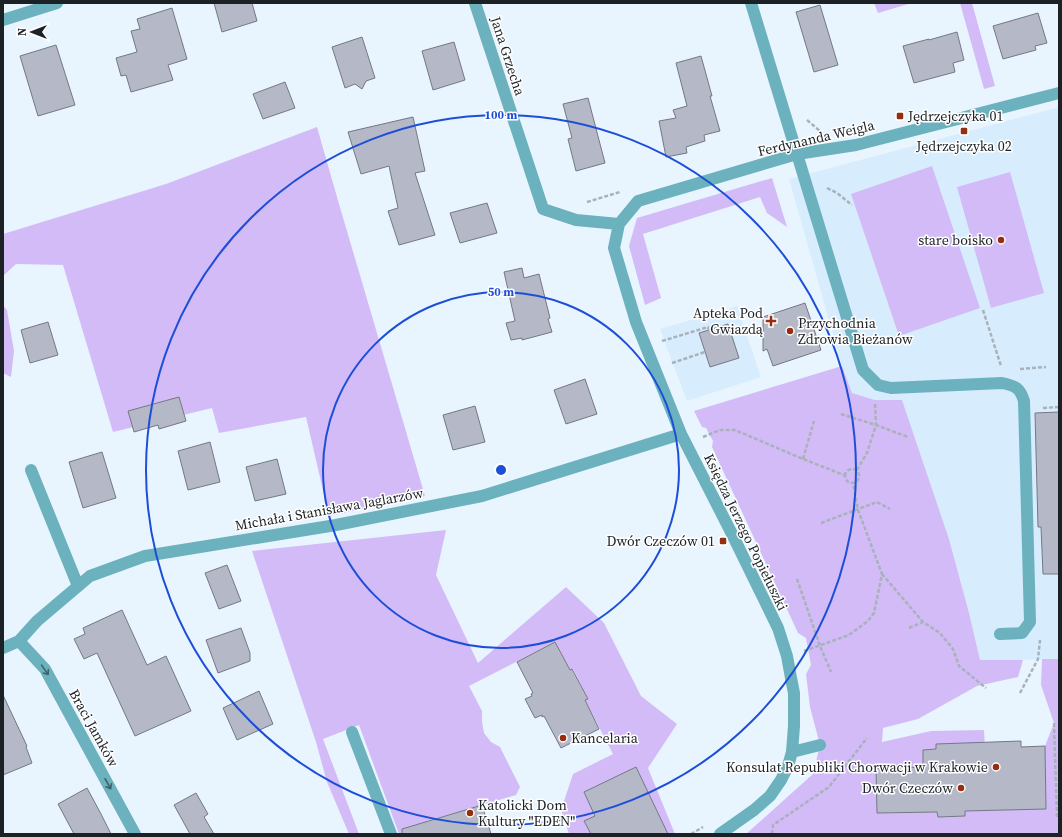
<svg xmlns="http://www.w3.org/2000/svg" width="1062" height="837" font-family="'Source Serif 4',serif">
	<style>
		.built { fill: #d7edfd }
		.green { fill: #d3bbf8 }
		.building { fill: #b4b8c7; stroke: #747886 }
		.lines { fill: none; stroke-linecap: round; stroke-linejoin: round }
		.path { stroke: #a8b2ba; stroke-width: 2.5; stroke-dasharray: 4 2; stroke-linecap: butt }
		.lane { stroke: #6bb2be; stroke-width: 12 }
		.street { stroke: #6bb2be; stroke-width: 12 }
		.oneway { stroke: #40626a }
		.ring { fill: none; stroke: #1d4ed8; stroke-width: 2 }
		.poi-dot { fill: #952d12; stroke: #fff; stroke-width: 1.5 }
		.labels { text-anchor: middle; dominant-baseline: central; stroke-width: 3; stroke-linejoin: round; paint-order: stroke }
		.street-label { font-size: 14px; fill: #1c2125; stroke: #fff }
		.poi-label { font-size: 14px; fill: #1c2125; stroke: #fff; text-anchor: end }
		.centre { fill: #1d4ed8; stroke: #fff; stroke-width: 2 }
		.ring-label { font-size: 12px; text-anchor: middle; font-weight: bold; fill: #1d4ed8; stroke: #fff; stroke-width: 3; stroke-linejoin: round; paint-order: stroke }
	</style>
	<rect width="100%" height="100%" fill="#e9f5fe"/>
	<path class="built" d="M1059,107V659L980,661L969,613L949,539L902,400H875L852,393L842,366L789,179Z
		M737,306L761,377L687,401L660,329Z"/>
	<path class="green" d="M874,3H912L878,13Z
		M960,3H972L995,86L984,89Z
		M317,127L339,204L425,496L329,516L306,417L219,433L212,408L113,432L63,265L16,264L3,276V234L166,184Z
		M932,166L980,308L899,336L851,194Z
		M1010,172L1044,293L991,308L957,187Z
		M772,178L787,227L767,213L760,197L643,234L661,298L645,305L629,246L637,218Z
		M3,305L7,310L14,351L11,377L3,373Z
		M842,366L852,393L875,400H902L949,539L969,613L980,660H1023L1018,677L977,686L918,719L883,728L882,742L931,731L984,730L985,748L963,744H936V749L923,750V767L876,768L877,813L937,812L938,817L965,816V811L1045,746L1054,723L1041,685L1042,659H1059V834H746L813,774L820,745L810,707L806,674L811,665L806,638L798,633L712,447L713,441L706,428L702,427L694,411Z
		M446,530L436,575L478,663L566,587L604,623L641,696L677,724L648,768L675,834H569L561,810L573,774L613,754L585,700L588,699L573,669L570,670L555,642L469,686L482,711V722L484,733L491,742L500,747L520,787L516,795L427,821L431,834H399L359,725L323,739L359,834H349L327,782L316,742L252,551Z"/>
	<path class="building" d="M214,3H252L257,21L222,32Z
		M820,5L838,65L814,72L796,12Z
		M172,8L187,59L168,65L173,80L131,92L126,75L121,76L116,58L137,52L131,31L140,29L137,19Z
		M1038,13L1047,43L1035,46L1036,50L1003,59L993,26Z
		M957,32L964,60L953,63L955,72L914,83L903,46L929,39V40Z
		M362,37L375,78L366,81L362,89L355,84L345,88L332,47Z
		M454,42L465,80L433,90L422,51Z
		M56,45L75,105L38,116L20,56Z
		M701,56L712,96H710L720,131L704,135L705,141L686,147L687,153L666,157L659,121L676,118L673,110L687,106L676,63Z
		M285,82L295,108L263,119L253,94Z
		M588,98L605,163L576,171L568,139L572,138L563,104Z
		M413,117L425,171L415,173L435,235L399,245L388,211L398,208L389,166L361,174L348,132Z
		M487,203L497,233L460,243L450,213Z
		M522,268L524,278L539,274L550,318L548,319L552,332L522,340V338L511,340L506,323L515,321L504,272Z
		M805,303L821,350L773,366L767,349L763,351V317Z
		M48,322L58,355L30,363L21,330Z
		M728,324L739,358L710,367L699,333Z
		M585,379L597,414L566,424L554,390Z
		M179,397L186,421L159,429L158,425L134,432L128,411Z
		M475,406L485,442L453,450L443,415Z
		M1059,412V574H1043L1041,527H1038L1035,413Z
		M210,442L220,482L188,490L178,451Z
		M102,452L116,498L83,508L69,462Z
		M277,459L286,494L255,501L246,467Z
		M227,565L241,601L219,609L205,573Z
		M122,610L147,665L166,656L191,711L135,736L97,653L84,659L74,639L85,634L83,628Z
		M241,628L250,653V661L218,673L206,640Z
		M555,642L570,670L572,669L588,699L585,700L599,729L561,748L544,716L542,717V715L535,718L525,699L532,696L531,694L533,693L517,662Z
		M259,691L273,724L237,740L223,708Z
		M3,695L27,746L26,747L32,763L3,775Z
		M1021,741V747L1045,746L1046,809L965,811V816L938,817L937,812L877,813L876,768L923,767V750L936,749V744Z
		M636,767L668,834H591L584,821L595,816L584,792Z
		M87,788L101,814L111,834H74L58,804Z
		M196,793L208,814L204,817L214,834H190L174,805Z
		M482,805L491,834H402V829Z"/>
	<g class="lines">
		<path class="path" d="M807,120L820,131
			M827,188L837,193L852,205
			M587,202L620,192
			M983,310L1001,366
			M662,341L708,327L709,330
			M672,363L705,352
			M1020,369L1046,367
			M1043,408L1059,407
			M841,414L876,425L908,437
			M703,437L720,430H735L803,459L844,475
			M803,459L814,421
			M845 476a7 7 0 1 1 14 0a7 7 0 1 1-14 0Z
			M857,470L867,453L876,425L875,403
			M821,523L877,502L890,509
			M882,574L923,622L940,633L953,649L959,666L986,688
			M797,579L820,646L831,672
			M909,628L923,622
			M804,651L849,635L868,621L874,613L882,574L858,510L853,483
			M1020,693L1038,659L1040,640
			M1054,723L1057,817L1059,819
			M691,834L703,827
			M772,834L773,825L829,787L867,738"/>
		<path class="lane" d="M797,154L863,370L878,385L891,388L1002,383C1016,386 1020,388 1024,401L1030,622L1022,633L1000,634
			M31,470L78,586
			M352,732L391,834
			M792,752L820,745"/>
		<path class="street" d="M475,3L543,209L576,220L619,224
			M751,3L797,154
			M3,20L57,3
			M19,641L45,669L135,834
			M3,648L19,641L37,621L90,576L145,556L336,525L482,496L681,434
			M720,834L754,810L770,796L781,780L788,766L792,752L794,726V693L791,678L787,656L778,628L733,536L681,434L636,322L614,248L619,224L638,201L797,154L856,145L1059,93"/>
	</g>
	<defs><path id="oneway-shaft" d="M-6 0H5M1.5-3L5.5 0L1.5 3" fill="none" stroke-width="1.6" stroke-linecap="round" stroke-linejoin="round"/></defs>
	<g class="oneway">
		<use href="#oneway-shaft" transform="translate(45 670) rotate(55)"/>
		<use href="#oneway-shaft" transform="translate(108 784) rotate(61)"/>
	</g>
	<g class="ring">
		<circle cx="501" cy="470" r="178"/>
		<circle cx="501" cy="470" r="355"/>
	</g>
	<g class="poi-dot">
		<rect x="896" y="112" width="8" height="8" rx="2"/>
		<rect x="960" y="127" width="8" height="8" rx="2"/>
		<circle cx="1001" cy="240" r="4"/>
		<path d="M769 315h4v4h4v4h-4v4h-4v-4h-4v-4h4z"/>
		<circle cx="790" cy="331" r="4"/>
		<rect x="719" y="537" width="8" height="8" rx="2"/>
		<circle cx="563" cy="738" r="4"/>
		<circle cx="996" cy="767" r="4"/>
		<circle cx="961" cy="788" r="4"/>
		<circle cx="470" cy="813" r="4"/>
	</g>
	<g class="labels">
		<g class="street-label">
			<text transform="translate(508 56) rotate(72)">Jana Grzecha</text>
			<text transform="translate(816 138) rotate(-13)">Ferdynanda Weigla</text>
			<text transform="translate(329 509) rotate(-10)">Michała i Stanisława Jaglarzów</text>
			<text transform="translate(746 532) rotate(64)">Księdza Jerzego Popiełuszki</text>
			<text transform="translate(94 728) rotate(61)">Braci Jamków</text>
		</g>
		<g class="poi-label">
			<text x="908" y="116" text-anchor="start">Jędrzejczyka 01</text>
			<text x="964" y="146" text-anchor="middle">Jędrzejczyka 02</text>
			<text x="993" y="240">stare boisko</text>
			<text x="763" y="313">Apteka Pod<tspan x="763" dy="16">Gwiazdą</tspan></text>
			<text x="798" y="323" text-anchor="start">Przychodnia<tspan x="798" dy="16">Zdrowia Bieżanów</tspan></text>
			<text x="715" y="541">Dwór Czeczów 01</text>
			<text x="571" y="738" text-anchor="start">Kancelaria</text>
			<text x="988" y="767">Konsulat Republiki Chorwacji w Krakowie</text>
			<text x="953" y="788">Dwór Czeczów</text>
			<text x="478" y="805" text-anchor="start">Katolicki Dom<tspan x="478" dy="16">Kultury "EDEN"</tspan></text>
		</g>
	</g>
	<circle cx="501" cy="470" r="6" class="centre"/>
	<g class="ring-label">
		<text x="501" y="119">100 m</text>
		<text x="501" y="296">50 m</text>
	</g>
	<rect width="1062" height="837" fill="none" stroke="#1c2125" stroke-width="8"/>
	<g transform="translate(32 32) rotate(270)" stroke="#ffffff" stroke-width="3" paint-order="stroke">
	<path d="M0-3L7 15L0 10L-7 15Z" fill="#1c2125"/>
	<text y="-6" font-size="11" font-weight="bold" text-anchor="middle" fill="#1c2125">N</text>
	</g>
</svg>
